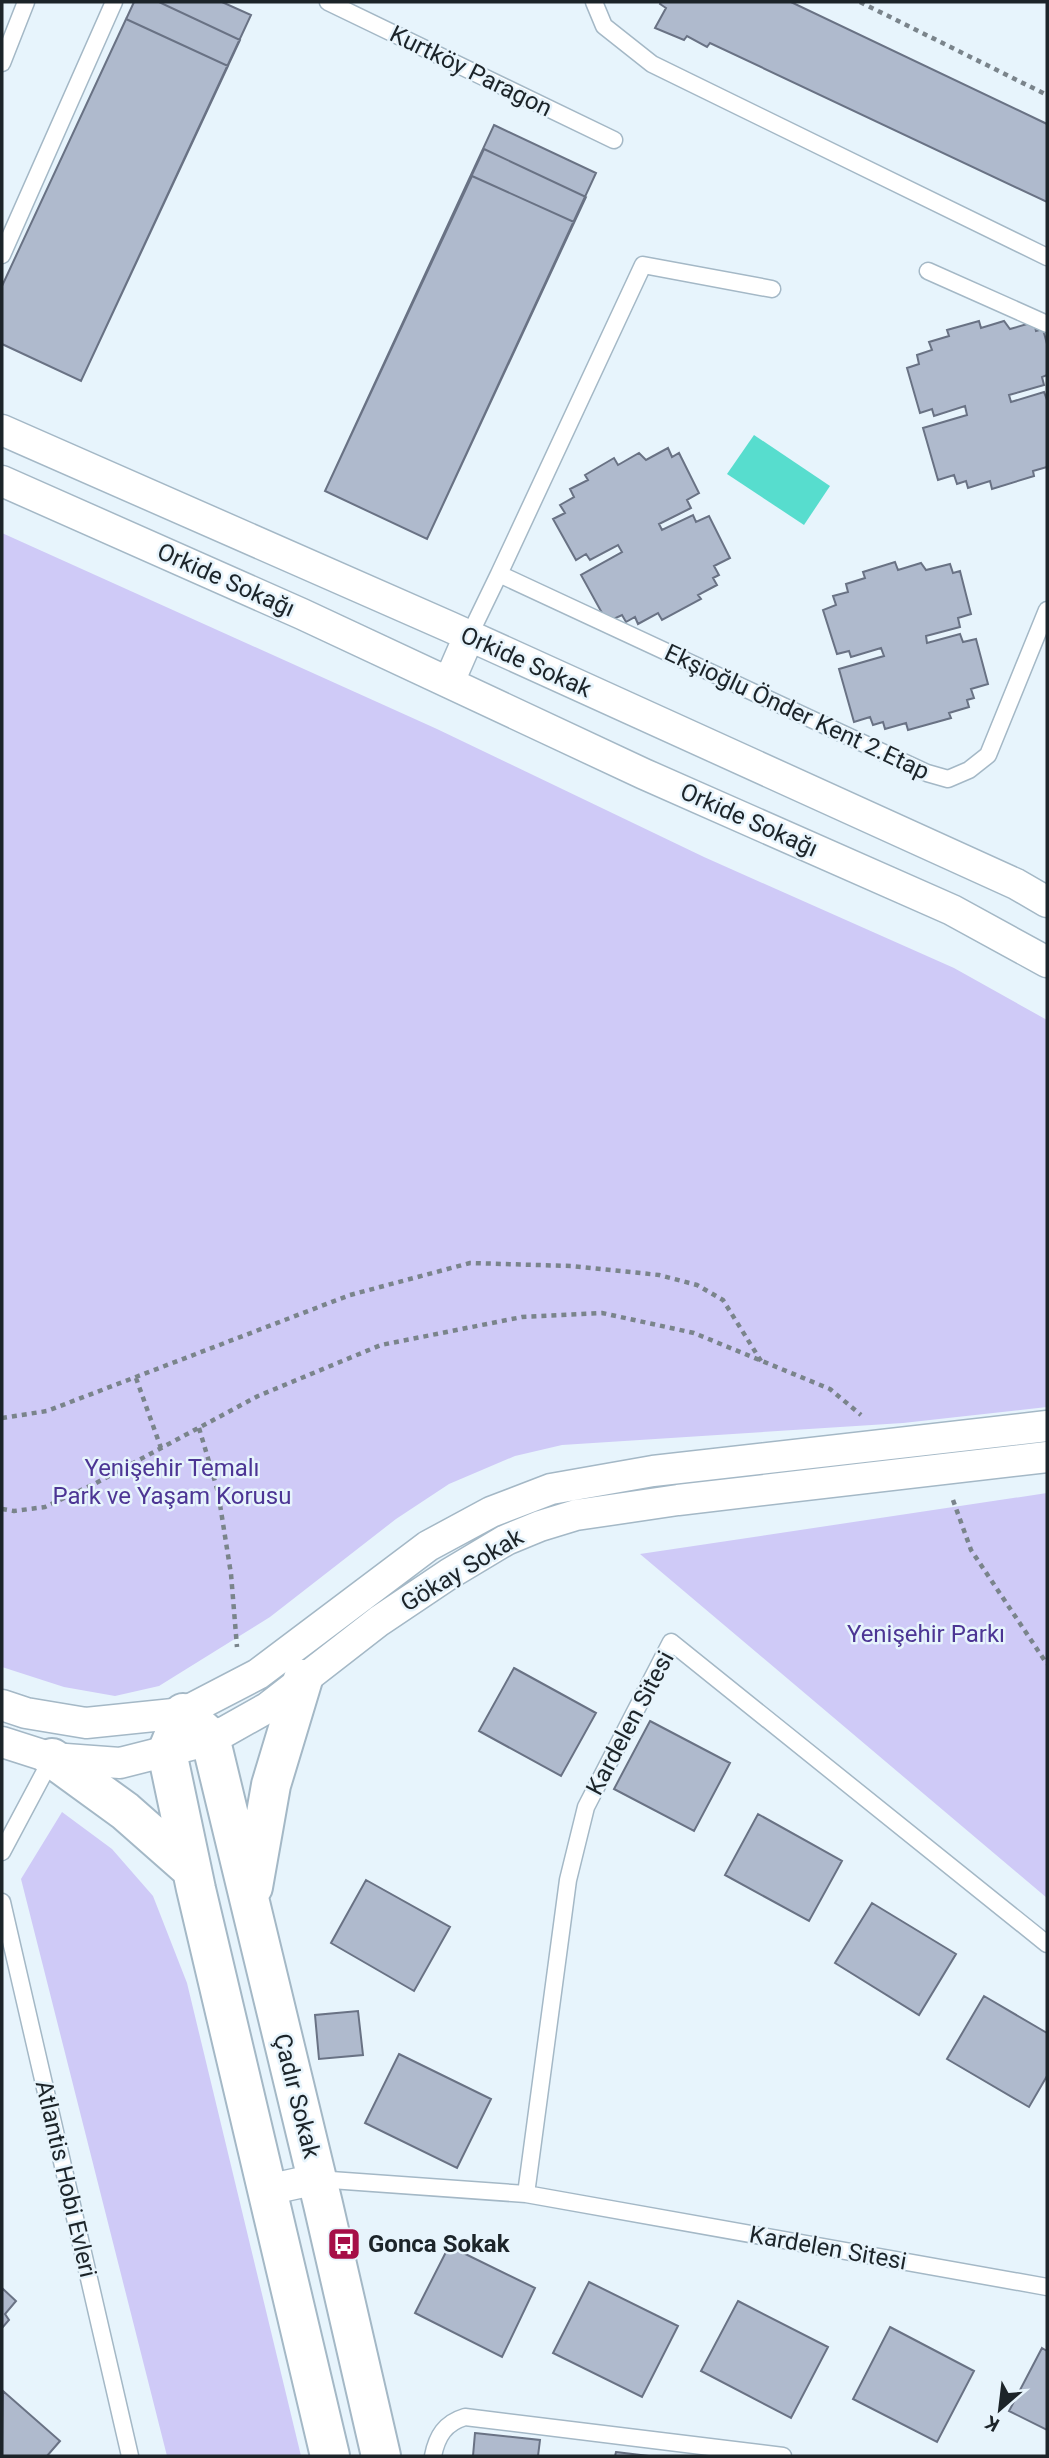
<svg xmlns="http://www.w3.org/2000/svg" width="1049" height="2458" font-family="Roboto,sans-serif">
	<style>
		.green { fill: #cfcaf7 }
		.water { fill: #57ddce }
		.building { fill: #afbacd; stroke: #697284; stroke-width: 2 }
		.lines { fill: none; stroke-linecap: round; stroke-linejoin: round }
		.service-casing { stroke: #a4b8c6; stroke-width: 19 }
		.minor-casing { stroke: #a4b8c6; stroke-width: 33 }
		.tertiary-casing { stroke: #a4b8c6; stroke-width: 42 }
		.path { stroke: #7a848b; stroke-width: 4.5; stroke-dasharray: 5 5; stroke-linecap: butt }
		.service { stroke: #fff; stroke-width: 16 }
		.minor { stroke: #fff; stroke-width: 30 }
		.tertiary { stroke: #fff; stroke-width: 38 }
		.labels { text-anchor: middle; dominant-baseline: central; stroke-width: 5; stroke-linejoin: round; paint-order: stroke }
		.street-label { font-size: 24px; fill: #1c2429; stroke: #e7f4fc }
		.park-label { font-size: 24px; fill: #4c3594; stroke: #e7f4fc }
		.poi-label { font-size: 24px; font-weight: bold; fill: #1c2429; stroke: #e7f4fc; text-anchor: start }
	</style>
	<rect width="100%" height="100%" fill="#e7f4fc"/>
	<path class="green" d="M2,533L437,729L704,857L954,968L1047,1020V1407L903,1423L562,1445L515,1456L449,1484L396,1519L270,1617L159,1686L115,1696L64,1687L2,1667Z
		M1047,1493V1898L640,1554Z
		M62,1812L112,1849L153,1896L187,1983L301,2456H167L21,1879Z"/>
	<path class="water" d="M754,435L830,486L804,525L727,474Z"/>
	<path class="building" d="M134,2H222L251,15L81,381L2,344V286Z
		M134,2H159L240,40L81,381L2,344V286Z
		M661,2H791L1047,124V202L710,43L707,47L687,36L684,40L655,28L666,8L660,4Z
		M126,19L228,66L81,381L2,344V286Z
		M494,125L596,173L427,539L325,491Z
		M484,149L586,197L427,539L325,491Z
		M472,176L574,222L427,539L325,491Z
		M979,321L981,328L1004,321L1010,329L1034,322L1036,331L1043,329L1047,344V375L1042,377L1044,385L1009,395L1011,402L1044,392L1047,400V467L1033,471L1034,476L992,489L990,481L968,488L966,481L957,484L954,475L938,480L923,428L967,415L965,406L934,416L932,409L920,413L907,368L919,364L917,355L932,350L929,342L949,336L947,330Z
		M668,448L672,457L679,453L699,493L687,500L691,508L659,524L662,530L693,515L696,522L709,516L730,558L714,566L719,575L713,578L717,585L698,595L701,599L662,620L658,613L638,624L635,617L626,622L622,615L607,622L581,575L622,552L618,545L590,560L586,554L576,560L553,519L565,513L560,505L574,497L570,489L588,480L585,475L614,458L618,465L639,453L646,460Z
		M895,562L898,570L921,563L926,570L950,564L953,573L960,571L971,614L958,618L960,627L926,636L927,643L960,634L963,642L976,639L988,684L971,689L974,698L967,700L969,707L949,713L951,718L908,730L906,723L885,729L883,722L873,725L870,717L854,722L839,669L884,656L881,648L851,657L849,651L837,654L823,610L836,605L833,596L848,592L846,584L865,578L863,572Z
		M514,1668L596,1713L561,1776L479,1731Z
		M650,1721L730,1763L694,1831L614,1789Z
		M758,1814L842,1861L809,1921L725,1875Z
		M366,1880L450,1927L414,1991L331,1943Z
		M872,1903L956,1954L919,2015L835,1963Z
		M984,1996L1047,2033V2076L1029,2107L947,2059Z
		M358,2011L363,2055L319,2059L315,2015Z
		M399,2054L491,2099L457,2168L365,2123Z
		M449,2246L535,2288L502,2357L415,2313Z
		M589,2282L678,2326L642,2397L553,2353Z
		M2,2288L16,2301L5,2314L9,2320L2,2328Z
		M738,2301L828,2347L791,2418L701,2371Z
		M890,2327L974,2371L937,2442L853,2399Z
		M1042,2348L1047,2351V2430L1009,2411Z
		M3,2391L60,2441L47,2456H2Z
		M475,2433L540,2440L538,2456H473Z
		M616,2452L649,2456H615Z"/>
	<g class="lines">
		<defs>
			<path id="service" d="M328,2L614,140
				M594,2L604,26L652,64L1047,257
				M2,63L26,2
				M2,255L114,2
				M928,271L1047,324
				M499,574L643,265L772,289
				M469,636L499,574L927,773L948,779L969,770L988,755L1047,610
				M2,1852L52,1758
				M2,1902L130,2456
				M317,2179L526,2194L1047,2287
				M526,2194L568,1880L586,1807L671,1642L1047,1944
				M433,2456C437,2436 445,2423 465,2417L783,2456"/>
			<path id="minor" d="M2,430L450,627L1016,884L1047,902
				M2,481L302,614L644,774L952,910L1047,962
				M449,682L469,636
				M2,1705L26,1713L86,1723L183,1713L258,1674L428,1546L491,1512L551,1489L653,1471L1047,1426
				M2,1742L52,1758L120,1763L195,1744L226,1731L267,1708L379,1621L449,1574L506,1540L540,1526L576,1515L678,1500L1047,1457
				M267,2190L317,2179"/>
			<path id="tertiary" d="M52,1758L125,1811L192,1870
				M253,1887L271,1785L303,1679
				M330,2456L196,1889L167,1752L183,1713L210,1737L323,2204L381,2456"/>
		</defs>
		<use href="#service" class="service-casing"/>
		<use href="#minor" class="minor-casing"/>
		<use href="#tertiary" class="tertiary-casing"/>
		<path class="path" d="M860,2L1047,95
			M136,1378L161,1448
			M2,1418L47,1411L350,1295L470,1263L571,1266L659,1275L697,1285L723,1300L761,1361
			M199,1428L218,1492L231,1574L237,1647
			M953,1500L971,1550L1047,1664
			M2,1509L14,1511L45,1507L96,1483L258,1396L381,1345L522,1317L602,1313L694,1333L830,1389L861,1415"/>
		<use href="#service" class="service"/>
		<use href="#minor" class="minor"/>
		<use href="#tertiary" class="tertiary"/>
	</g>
	<defs>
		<symbol id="bus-square" viewBox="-11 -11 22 22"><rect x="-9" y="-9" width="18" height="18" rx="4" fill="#a60f47" stroke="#e7f4fc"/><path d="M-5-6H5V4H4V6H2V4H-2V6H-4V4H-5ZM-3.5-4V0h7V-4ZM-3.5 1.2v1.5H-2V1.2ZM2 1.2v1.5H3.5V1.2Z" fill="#fff"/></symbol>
	</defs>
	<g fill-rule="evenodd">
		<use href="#bus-square" x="325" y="2225" width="38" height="38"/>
	</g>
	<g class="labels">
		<g class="street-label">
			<text transform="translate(471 71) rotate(26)">Kurtköy Paragon</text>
			<text transform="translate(226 580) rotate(24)">Orkide Sokağı</text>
			<text transform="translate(526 662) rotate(24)">Orkide Sokak</text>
			<text transform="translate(797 712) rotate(25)">Ekşioğlu Önder Kent 2.Etap</text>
			<text transform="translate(749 820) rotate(24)">Orkide Sokağı</text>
			<text transform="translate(462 1570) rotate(-31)">Gökay Sokak</text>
			<text transform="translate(630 1723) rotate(-62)">Kardelen Sitesi</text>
			<text transform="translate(297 2096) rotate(76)">Çadır Sokak</text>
			<text transform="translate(66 2179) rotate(77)">Atlantis Hobi Evleri</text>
			<text transform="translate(828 2248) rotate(10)">Kardelen Sitesi</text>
		</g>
		<g class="park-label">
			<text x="172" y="1468">Yenişehir Temalı<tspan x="172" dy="28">Park ve Yaşam Korusu</tspan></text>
			<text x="926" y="1634">Yenişehir Parkı</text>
		</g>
		<g class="poi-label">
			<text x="368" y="2244">Gonca Sokak</text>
		</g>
	</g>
	<rect width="1049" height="2458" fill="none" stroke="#1c2429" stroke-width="7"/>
	<g transform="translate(1000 2409) rotate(208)" stroke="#e7f4fc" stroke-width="5" paint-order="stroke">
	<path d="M0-5L12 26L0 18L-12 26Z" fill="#1c2429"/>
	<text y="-10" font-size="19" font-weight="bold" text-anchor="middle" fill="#1c2429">K</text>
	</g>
</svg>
